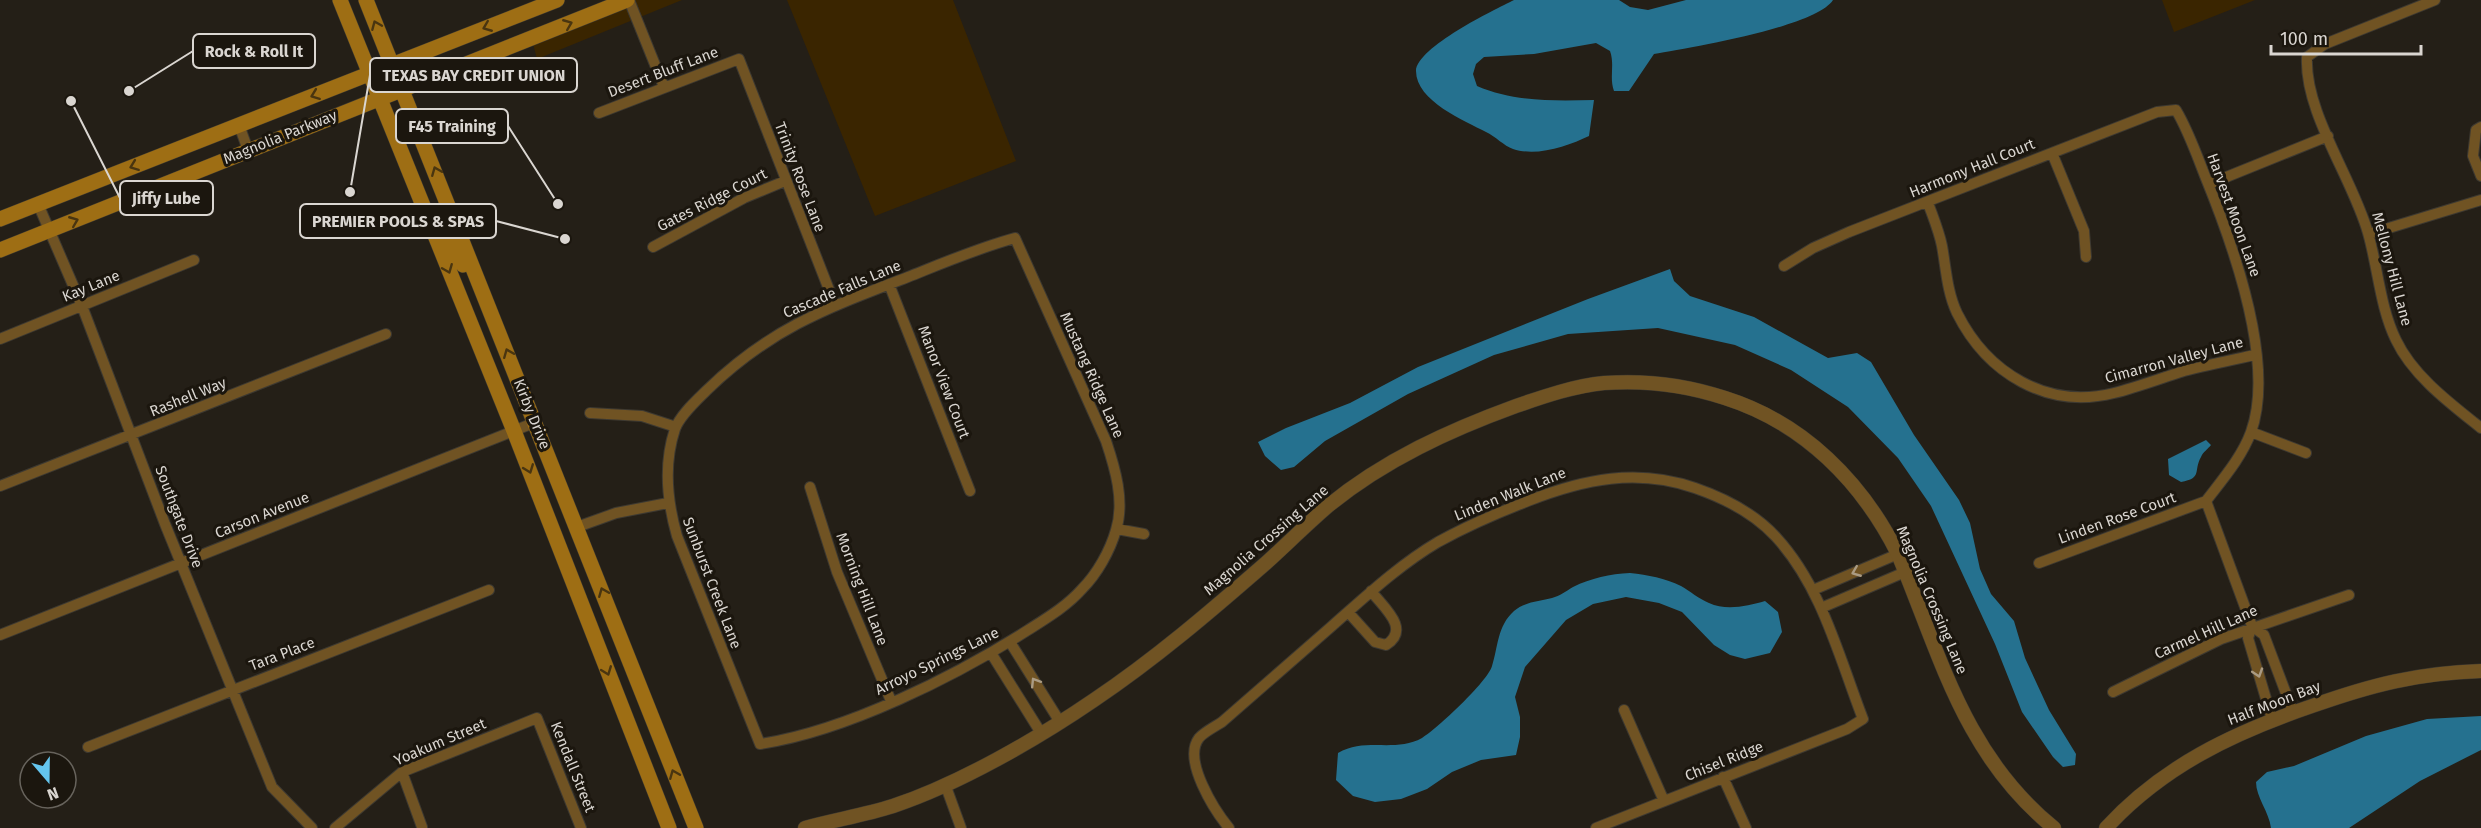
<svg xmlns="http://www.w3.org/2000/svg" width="2481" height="828" font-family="'Fira Sans',sans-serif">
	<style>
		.green { fill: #3a2500 }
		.water { fill: #25718f }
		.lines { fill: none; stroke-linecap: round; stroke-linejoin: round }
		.minor-casing { stroke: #3d3931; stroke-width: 12 }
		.tertiary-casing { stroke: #3d3931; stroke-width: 15 }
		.secondary-casing { stroke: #3d3931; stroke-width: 16 }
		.minor { stroke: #705323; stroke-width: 10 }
		.tertiary { stroke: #705323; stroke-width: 14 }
		.secondary { stroke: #9e6e14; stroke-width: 15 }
		.oneway { stroke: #493510 }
		.oneway2 { stroke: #aa9b83 }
		.labels { text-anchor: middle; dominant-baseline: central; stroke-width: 6; stroke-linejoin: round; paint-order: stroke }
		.street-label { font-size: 15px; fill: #dad6d1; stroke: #1b160e }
		.leader { fill: none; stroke: #dad6d1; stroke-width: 2 }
		.callout-dot { fill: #dad6d1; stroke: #1b160e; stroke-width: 2 }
		.callout { fill: #1b160e; stroke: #dad6d1; stroke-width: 2 }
		.callout-label { font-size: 16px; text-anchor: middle; font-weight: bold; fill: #dad6d1 }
	</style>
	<rect width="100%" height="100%" fill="#241f17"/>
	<path class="green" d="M630,0H682L537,59L532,40Z
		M787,0H953L1016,161L875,216Z
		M2162,0H2255L2174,32Z"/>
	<path class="water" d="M1514,0H1619L1630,7L1648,10L1686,0H1833C1816,27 1689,48 1654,54L1629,91H1614C1609,77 1615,65 1610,51L1596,43L1534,54L1484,57L1476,64L1473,74L1477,86C1514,102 1555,101 1594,100L1589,136C1568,146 1537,157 1513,149C1504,146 1495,136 1486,132C1465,121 1416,101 1416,71C1417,47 1494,10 1514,0Z
		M1670,269L1674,281L1690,296L1754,317L1828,358L1857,353L1871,362L1914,435L1959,500L1970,523L1980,569L1991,594L2014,621L2025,658L2049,710L2076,754L2075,765L2063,767L2053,757L2022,712L1995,644L1931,506L1898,458L1848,407L1791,370L1735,345L1658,328L1568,334L1494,355L1408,394L1325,441L1294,467L1281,470L1265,456L1258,442L1286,428L1350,403L1418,367L1588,299Z
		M2206,440L2211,445C2208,449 2203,452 2201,457C2193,471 2203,478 2181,482L2169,475L2168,459Z
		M1630,573C1648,575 1665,578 1681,586C1690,591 1699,599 1709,603C1726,611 1748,606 1765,601L1778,612L1782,632L1770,653L1745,659L1730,655L1714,645L1682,612L1659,603L1626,597L1593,604L1566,620L1525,667L1515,697L1520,717V737L1516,755L1481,760L1452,772L1427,789L1401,799L1375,802L1353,796L1336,780L1338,753C1366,737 1395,753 1422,738C1437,729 1488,681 1492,666C1498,648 1497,626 1514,611C1524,602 1540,601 1552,598C1560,596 1566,591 1573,587C1591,578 1610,574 1630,573Z
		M2481,716V750L2420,781L2349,828H2271C2269,812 2256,797 2256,782L2267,772L2294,766L2366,736L2427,719Z"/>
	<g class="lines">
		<defs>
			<path id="minor" d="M629,0L664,87
				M2435,0L2325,44L2307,57C2304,112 2353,179 2368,233C2378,268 2380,307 2396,340C2413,376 2451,404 2481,428
				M599,113L739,59L835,305
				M239,125L248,150
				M2481,127L2476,130L2473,156L2481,176
				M2052,153L2084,231L2086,257
				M2209,184L2328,136
				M1928,203C1933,217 1939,231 1942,246C1946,268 1947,292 1957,313C1987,373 2047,410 2114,393C2138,387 2161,378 2184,371C2208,365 2232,360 2255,355
				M38,204L82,306L165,524L272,787L312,828
				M2369,234L2481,200
				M1015,238L1106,441C1115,468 1125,501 1116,530C1110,551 1097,574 1082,589C1067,606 1047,618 1028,630C954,677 846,731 760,744L677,536C667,501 663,465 675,429C680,415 697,400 707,390C771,328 827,308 908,277C943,263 978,248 1015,238Z
				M653,247L744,198L785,181
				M1784,266L1813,248L1849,232L2157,112L2176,110C2188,130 2196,153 2205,176C2232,242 2276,362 2251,432C2242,457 2222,480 2206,501
				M889,284L970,491
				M0,339L194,260
				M590,413L642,416L676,427
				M2251,432L2306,453
				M0,486L386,334
				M810,487L837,572L891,701
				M2206,501L2252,626L2264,635L2293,712
				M577,527L616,513L668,503
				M1117,529L1144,534
				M2039,563L2206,501
				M1813,590L1898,554
				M1821,608L1905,572
				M1348,612L1375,642L1386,645C1411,629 1384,608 1371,591
				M2252,626L2248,638L2272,719
				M0,635L536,422
				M1010,642L1060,722
				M991,653L1041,733
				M2113,692L2221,639L2349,595
				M1624,710L1664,801
				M88,747L489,590
				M402,772L422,827
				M1723,777L1746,828
				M945,784L961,828
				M335,828L402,772L537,718L581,828
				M1229,828C1215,811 1182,760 1199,738C1204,732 1216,726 1222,722C1259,690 1295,658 1332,626C1365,597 1399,565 1438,542C1467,526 1497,513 1528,501C1584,479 1637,468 1695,488C1724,498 1755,514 1776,537C1822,587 1839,657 1863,719L1847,729L1596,828"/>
			<path id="tertiary" d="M805,828C834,820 865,815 893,806C959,784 1037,739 1094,700C1155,659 1211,611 1266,563C1287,544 1307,524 1328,506C1384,460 1450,430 1516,406C1545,396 1574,386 1604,383C1645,380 1686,385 1725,398C1804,423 1862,482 1898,554C1941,657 1964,755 2054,828
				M2106,828C2163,766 2233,733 2312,706C2371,685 2418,673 2481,671"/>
			<path id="secondary" d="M340,0L514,431L669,828
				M366,0L696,828
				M0,219L557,0
				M430,222H439L463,265
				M0,250L627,0"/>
		</defs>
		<use href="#minor" class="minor-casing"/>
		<use href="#tertiary" class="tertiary-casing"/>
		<use href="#secondary" class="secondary-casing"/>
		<use href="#minor" class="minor"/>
		<use href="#tertiary" class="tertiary"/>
		<use href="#secondary" class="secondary"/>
	</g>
	<defs><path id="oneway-chevron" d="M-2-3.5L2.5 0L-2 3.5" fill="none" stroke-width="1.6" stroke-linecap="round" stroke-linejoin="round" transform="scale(1.5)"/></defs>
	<g class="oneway">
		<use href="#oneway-chevron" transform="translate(568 24) rotate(-22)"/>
		<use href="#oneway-chevron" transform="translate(376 25) rotate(-113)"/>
		<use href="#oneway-chevron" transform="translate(487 27) rotate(158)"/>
		<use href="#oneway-chevron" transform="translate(315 95) rotate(159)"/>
		<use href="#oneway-chevron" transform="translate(134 166) rotate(159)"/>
		<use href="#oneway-chevron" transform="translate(436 171) rotate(-112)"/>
		<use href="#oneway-chevron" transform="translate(74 221) rotate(-22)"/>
		<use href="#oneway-chevron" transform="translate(448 269) rotate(68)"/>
		<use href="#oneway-chevron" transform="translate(508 353) rotate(-112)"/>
		<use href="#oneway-chevron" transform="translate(529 469) rotate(69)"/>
		<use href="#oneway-chevron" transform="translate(603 592) rotate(-112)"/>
		<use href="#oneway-chevron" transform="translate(607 671) rotate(69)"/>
		<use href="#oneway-chevron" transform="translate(674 774) rotate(-112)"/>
	</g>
	<g class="oneway2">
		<use href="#oneway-chevron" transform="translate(1856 572) rotate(158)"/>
		<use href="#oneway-chevron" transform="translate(2258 673) rotate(72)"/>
		<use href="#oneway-chevron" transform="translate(1035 682) rotate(-122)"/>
	</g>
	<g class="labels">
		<g class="street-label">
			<text transform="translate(663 72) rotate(-21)">Desert Bluff Lane</text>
			<text transform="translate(280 137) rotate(-22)">Magnolia Parkway</text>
			<text transform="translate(1972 168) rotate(-22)">Harmony Hall Court</text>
			<text transform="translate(800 177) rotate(69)">Trinity Rose Lane</text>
			<text transform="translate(712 200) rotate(-27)">Gates Ridge Court</text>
			<text transform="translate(2234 215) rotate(70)">Harvest Moon Lane</text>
			<text transform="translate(2392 269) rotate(75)">Mellony Hill Lane</text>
			<text transform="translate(91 286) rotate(-22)">Kay Lane</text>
			<text transform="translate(842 289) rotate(-23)">Cascade Falls Lane</text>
			<text transform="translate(2174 360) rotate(-15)">Cimarron Valley Lane</text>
			<text transform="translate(1092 375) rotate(66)">Mustang Ridge Lane</text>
			<text transform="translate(944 382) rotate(69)">Manor View Court</text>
			<text transform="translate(188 397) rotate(-22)">Rashell Way</text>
			<text transform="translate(532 414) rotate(68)">Kirby Drive</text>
			<text transform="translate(1510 494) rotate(-22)">Linden Walk Lane</text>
			<text transform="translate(262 515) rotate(-22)">Carson Avenue</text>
			<text transform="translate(179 517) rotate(69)">Southgate Drive</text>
			<text transform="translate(2117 518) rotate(-20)">Linden Rose Court</text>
			<text transform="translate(1266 540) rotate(-41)">Magnolia Crossing Lane</text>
			<text transform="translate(712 583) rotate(69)">Sunburst Creek Lane</text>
			<text transform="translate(862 589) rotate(69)">Morning Hill Lane</text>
			<text transform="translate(1932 600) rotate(67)">Magnolia Crossing Lane</text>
			<text transform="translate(2206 632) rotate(-24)">Carmel Hill Lane</text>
			<text transform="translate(282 654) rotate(-21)">Tara Place</text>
			<text transform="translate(937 661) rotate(-26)">Arroyo Springs Lane</text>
			<text transform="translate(2274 703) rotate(-21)">Half Moon Bay</text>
			<text transform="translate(440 742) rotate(-23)">Yoakum Street</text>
			<text transform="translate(1724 761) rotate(-22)">Chisel Ridge</text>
			<text transform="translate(573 767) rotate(68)">Kendall Street</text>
		</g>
	</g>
	<path class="leader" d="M129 91L193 51M350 192L370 75M558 204L508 126M71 101L120 198M565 239L496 221"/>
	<g class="callout-dot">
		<circle cx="129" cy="91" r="6"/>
		<circle cx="350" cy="192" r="6"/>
		<circle cx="558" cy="204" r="6"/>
		<circle cx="71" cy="101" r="6"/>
		<circle cx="565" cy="239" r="6"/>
	</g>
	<g class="callout">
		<rect x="193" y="34" width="122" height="34" rx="6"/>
		<rect x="370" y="58" width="207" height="34" rx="6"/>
		<rect x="396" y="109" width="112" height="34" rx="6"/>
		<rect x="120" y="181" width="93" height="34" rx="6"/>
		<rect x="300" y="204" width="196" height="34" rx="6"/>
	</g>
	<g class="callout-label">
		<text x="254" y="57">Rock &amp; Roll It</text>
		<text x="474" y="81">TEXAS BAY CREDIT UNION</text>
		<text x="452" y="132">F45 Training</text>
		<text x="166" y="204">Jiffy Lube</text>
		<text x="398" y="227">PREMIER POOLS &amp; SPAS</text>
	</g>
	<g transform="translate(48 780) rotate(160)"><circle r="28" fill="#1b160e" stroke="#67635c" stroke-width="1.5"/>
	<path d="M0-4.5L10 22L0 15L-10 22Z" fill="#64c5ee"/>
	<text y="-9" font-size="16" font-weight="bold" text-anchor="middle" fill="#dad6d1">N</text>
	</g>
	<path d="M2271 45v9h150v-9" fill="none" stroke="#dad6d1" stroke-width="3"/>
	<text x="2280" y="45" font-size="18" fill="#dad6d1" stroke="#1b160e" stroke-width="4.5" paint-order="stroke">100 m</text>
</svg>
